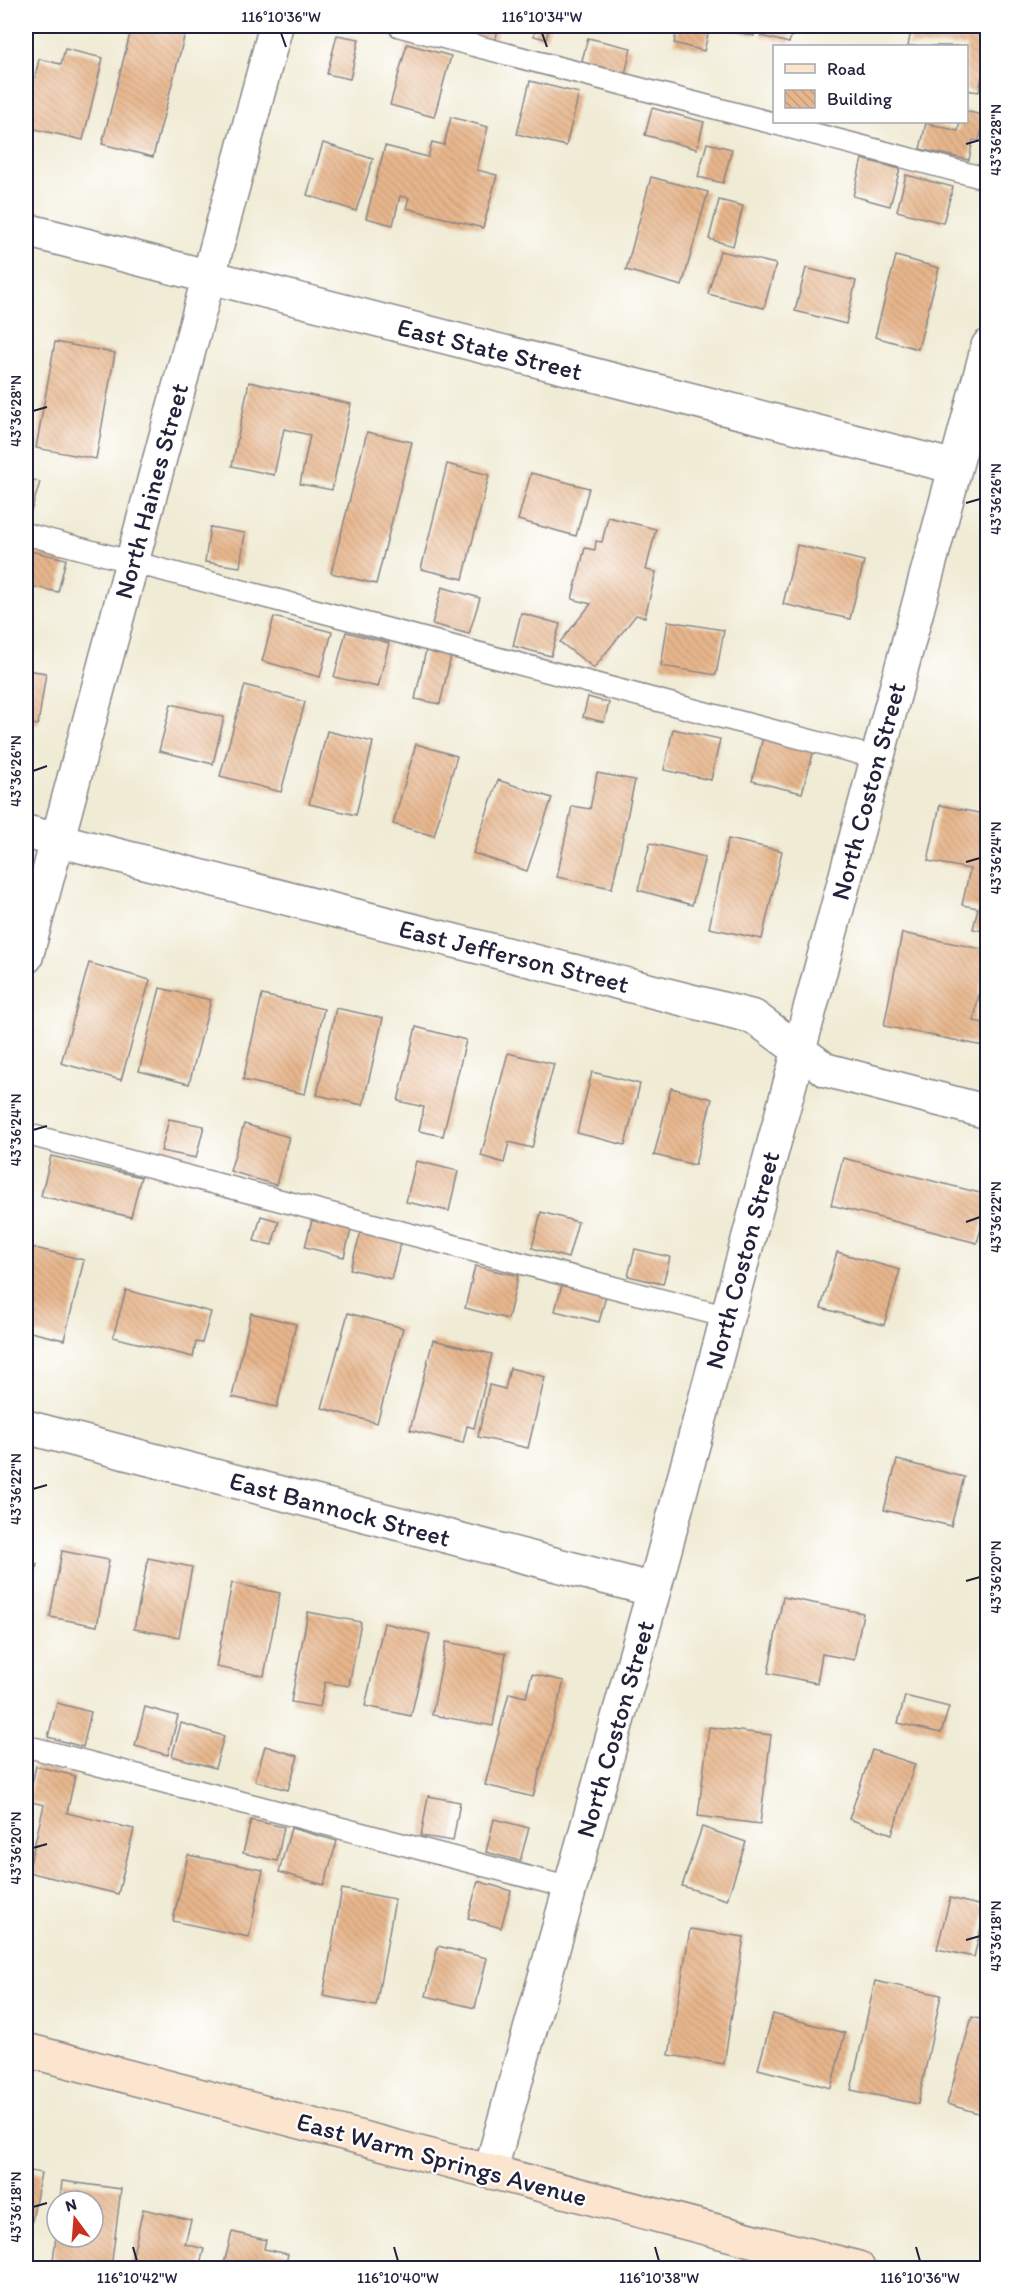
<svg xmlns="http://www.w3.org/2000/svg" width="1013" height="2294" font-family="Itim,sans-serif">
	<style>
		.building { fill: url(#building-back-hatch) }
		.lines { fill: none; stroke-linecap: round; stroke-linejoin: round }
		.lane-casing { stroke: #898688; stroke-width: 24 }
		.street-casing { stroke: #898688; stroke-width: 36 }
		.secondary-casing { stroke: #898688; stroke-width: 36 }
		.lane { stroke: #fff; stroke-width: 21 }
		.street { stroke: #fff; stroke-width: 33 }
		.secondary { stroke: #fce5cf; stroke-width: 33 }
		.ticks { fill: none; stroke: #22223b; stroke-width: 2 }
		.labels { text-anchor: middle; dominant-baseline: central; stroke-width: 4.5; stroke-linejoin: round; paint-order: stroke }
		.street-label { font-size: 26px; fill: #22223b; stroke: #fff }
		.neatline { fill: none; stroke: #22223b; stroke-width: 2 }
		.ticks-label { font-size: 15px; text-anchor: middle; fill: #22223b }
	</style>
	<defs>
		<pattern id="building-back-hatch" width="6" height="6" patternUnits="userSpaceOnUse" patternTransform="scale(1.5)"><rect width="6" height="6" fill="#e7b68c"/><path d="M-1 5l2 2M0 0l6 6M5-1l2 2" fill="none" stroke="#c69c7a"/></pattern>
	</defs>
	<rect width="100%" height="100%" fill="#fff"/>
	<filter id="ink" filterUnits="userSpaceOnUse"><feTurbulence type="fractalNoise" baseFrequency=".0167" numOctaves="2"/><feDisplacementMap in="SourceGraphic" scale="12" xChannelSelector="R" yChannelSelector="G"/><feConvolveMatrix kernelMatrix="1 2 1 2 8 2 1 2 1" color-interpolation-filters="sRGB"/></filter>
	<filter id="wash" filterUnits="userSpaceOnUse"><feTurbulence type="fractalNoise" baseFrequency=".008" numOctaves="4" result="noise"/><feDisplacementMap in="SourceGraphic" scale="24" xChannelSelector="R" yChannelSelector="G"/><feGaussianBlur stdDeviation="1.35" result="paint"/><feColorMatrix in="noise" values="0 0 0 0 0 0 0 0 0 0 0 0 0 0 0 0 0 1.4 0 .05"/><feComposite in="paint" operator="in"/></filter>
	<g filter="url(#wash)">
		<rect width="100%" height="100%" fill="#f0ebd4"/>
		<g id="blocks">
			<path class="building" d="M132,26H187L153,157L102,144Z
				M461,26H499L495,41L460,32Z
				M536,26H550L546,39L534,36Z
				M678,26H710L704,51L674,43Z
				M730,26H756L754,36L729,30Z
				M764,26H794L789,43L761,36Z
				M912,26H988V45L979,92L966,90V46H908Z
				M337,35L359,39L350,79L327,74Z
				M588,38L631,48L625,75L581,64Z
				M407,44L451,56L434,117L390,105Z
				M65,49L103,58L83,140L26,127V118L39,59L61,64Z
				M530,81L579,93L566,146L517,134Z
				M652,108L704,122L697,149L645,135Z
				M966,111L985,116L979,141L973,140L969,160L920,149L926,123L958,131L960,122H966Z
				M451,117L488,127L477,170L497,175L483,228L406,208L409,198L400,196L393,225L366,218L385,146L428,157L432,142L444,145Z
				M323,143L373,159L356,211L307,195Z
				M707,143L732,149L723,183L698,177Z
				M862,159L900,169L890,206L853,196Z
				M906,175L953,187L943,223L897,211Z
				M651,177L708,192L682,286L626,270Z
				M719,200L743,206L733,246L709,239Z
				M720,251L776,264L764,308L708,294Z
				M896,256L939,268L918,349L875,337Z
				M806,268L856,281L846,324L795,311Z
				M55,342L115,353L96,459L36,448Z
				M249,382L351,404L332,490L300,484L310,435L284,429L274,475L232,466Z
				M367,432L412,442L376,584L331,573Z
				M447,464L489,475L463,579L421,569Z
				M531,473L589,488L576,536L518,520Z
				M26,478L40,482L29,518L26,517Z
				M608,517L656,529L646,570L656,572L645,617L636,615L594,668L560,642L591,604L572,599L585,548L595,550L596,541L602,542Z
				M210,527L245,533L240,567L205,562Z
				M797,545L864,561L850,619L783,604Z
				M26,550L66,559L58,592L26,585Z
				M442,587L480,598L469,634L432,624Z
				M521,613L560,624L551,656L513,646Z
				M274,617L332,632L320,677L262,661Z
				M668,621L724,630L716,675L661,666Z
				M346,632L389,643L378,687L334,677Z
				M426,650L451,656L440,704L415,699Z
				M26,670L46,673L38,725L26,723Z
				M245,685L305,702L281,792L220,776Z
				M588,697L609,703L604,722L583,717Z
				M171,704L224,717L213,764L159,751Z
				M673,729L720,739L711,780L664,770Z
				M327,731L373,742L356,815L309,804Z
				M763,737L814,750L802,793L752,781Z
				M416,744L457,756L434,836L393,824Z
				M597,773L635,780L612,888L557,877L572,806L590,809Z
				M498,780L552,798L527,871L473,853Z
				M940,805L988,815V932L973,929L978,908L962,905L970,869L928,861Z
				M728,839L782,851L762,939L709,928Z
				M650,843L705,857L692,905L638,890Z
				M902,933L987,950L974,1021L988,1024L984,1046L884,1026Z
				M89,963L150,980L121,1080L61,1063Z
				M160,988L211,1000L189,1084L139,1071Z
				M262,995L324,1009L305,1094L243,1080Z
				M336,1008L383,1018L363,1105L317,1095Z
				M416,1027L466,1040L443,1136L419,1131L424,1107L398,1101Z
				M508,1053L554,1064L532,1148L509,1142L504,1163L481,1156Z
				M592,1072L640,1084L625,1145L577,1133Z
				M671,1088L712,1099L695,1165L654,1155Z
				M169,1119L204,1126L196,1158L161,1151Z
				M244,1124L289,1137L276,1185L230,1171Z
				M51,1156L141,1177L131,1217L41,1196Z
				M843,1158L988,1195V1204L977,1243L831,1205Z
				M416,1161L458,1171L449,1211L406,1202Z
				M541,1212L578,1222L568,1258L532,1248Z
				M261,1216L279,1221L272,1245L254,1241Z
				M312,1220L351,1230L344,1257L305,1247Z
				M361,1232L401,1241L391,1279L350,1269Z
				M27,1246L84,1260L64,1340L26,1331Z
				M635,1249L670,1257L663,1284L628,1276Z
				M837,1252L900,1270L884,1325L821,1308Z
				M475,1266L518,1276L508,1319L465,1308Z
				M563,1281L607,1292L599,1322L555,1311Z
				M126,1290L211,1312L202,1343L196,1342L193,1357L113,1337Z
				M251,1313L296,1324L277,1407L232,1397Z
				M348,1313L403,1328L377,1423L322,1408Z
				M433,1340L492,1354L474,1428L467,1426L463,1443L410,1430Z
				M510,1368L545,1377L528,1448L478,1437L489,1385L505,1389Z
				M897,1460L964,1477L951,1526L884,1510Z
				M62,1551L109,1560L97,1626L50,1617Z
				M148,1558L192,1567L179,1637L134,1629Z
				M26,1562L37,1564L26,1610Z
				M232,1583L280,1593L264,1676L216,1667Z
				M783,1597L863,1613L854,1660L822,1654L817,1683L768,1673Z
				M308,1612L361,1622L349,1686L325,1682L320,1707L291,1702Z
				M384,1623L430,1634L411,1716L365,1706Z
				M446,1642L506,1653L493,1726L432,1715Z
				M532,1674L564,1681L533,1797L485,1785L509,1693L526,1697Z
				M905,1696L949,1707L941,1733L898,1723Z
				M57,1703L91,1712L83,1747L48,1737Z
				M145,1707L178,1716L168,1755L135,1746Z
				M181,1723L224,1736L215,1768L172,1756Z
				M709,1727L771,1735L760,1824L698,1816Z
				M265,1746L298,1756L288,1790L255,1781Z
				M872,1750L915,1764L892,1834L849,1819Z
				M36,1766L75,1776L67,1813L134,1829L118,1894L28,1872L44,1805L28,1801Z
				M428,1796L460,1802L453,1841L421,1836Z
				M494,1819L529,1828L520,1861L486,1852Z
				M251,1820L284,1827L277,1861L243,1853Z
				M702,1827L746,1842L727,1900L682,1886Z
				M291,1828L337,1841L324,1885L279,1872Z
				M188,1855L263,1870L249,1937L173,1921Z
				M478,1881L511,1891L501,1928L468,1918Z
				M342,1889L395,1899L376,2006L323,1996Z
				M950,1898L986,1907L974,1957L937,1949Z
				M690,1929L744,1937L724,2064L669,2055Z
				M438,1946L487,1958L475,2008L426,1996Z
				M875,1981L941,1995L918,2104L851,2090Z
				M773,2014L845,2033L831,2088L758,2069Z
				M972,2017L988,2021V2116L947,2104Z
				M26,2170L41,2173L32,2221L26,2220Z
				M62,2181L121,2189L111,2268H52L56,2237H93V2201H60Z
				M143,2209L191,2220L185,2244L204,2249L199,2268H130Z
				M232,2232L266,2240L264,2249L288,2254L285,2268H223Z"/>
		</g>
	</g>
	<g filter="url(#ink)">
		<use href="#blocks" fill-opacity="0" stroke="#898688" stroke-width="1.5"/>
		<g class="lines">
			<defs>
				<path id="lane" d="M399,26L988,179
					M26,534L877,758
					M26,1134L727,1317
					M26,1746L570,1888"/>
				<path id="street" d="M26,230L955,467
					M26,832L754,1017L826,1070L988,1112
					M26,957L276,26
					M26,1427L654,1590
					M490,2172L654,1590L988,346
					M775,2268L781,2248"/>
				<path id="secondary" d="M26,2050L858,2268"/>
			</defs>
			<use href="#lane" class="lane-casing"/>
			<use href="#street" class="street-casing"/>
			<use href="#secondary" class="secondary-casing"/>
			<use href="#lane" class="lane"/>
			<use href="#street" class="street"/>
			<use href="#secondary" class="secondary"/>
		</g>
	</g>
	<path class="ticks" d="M281,33L286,47M542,33L547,47M966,144L980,140M33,411L47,407M966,503L980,499M33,771L47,766M966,862L980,858M33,1130L47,1126M966,1222L980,1217M33,1489L47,1485M966,1581L980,1577M33,1848L47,1844M966,1940L980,1936M33,2207L47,2203M133,2247L137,2261M394,2247L398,2261M655,2247L659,2261M916,2247L920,2261"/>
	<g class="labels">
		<g class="street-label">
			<text transform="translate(490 349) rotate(14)">East State Street</text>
			<text transform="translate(151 491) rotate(-75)">North Haines Street</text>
			<text transform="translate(868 791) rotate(-75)">North Coston Street</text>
			<text transform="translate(514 956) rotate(14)">East Jefferson Street</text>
			<text transform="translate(742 1260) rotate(-75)">North Coston Street</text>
			<text transform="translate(340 1509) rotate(15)">East Bannock Street</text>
			<text transform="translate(615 1729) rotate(-74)">North Coston Street</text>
			<text transform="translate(442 2159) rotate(15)">East Warm Springs Avenue</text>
		</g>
	</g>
	<rect width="1013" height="2294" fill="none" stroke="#fff" stroke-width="66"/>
	<rect x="773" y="45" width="195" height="78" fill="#ffffff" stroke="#a7a7b1" stroke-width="1.5"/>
	<rect x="785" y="64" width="30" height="9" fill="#fce5cf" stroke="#a7a7b1" stroke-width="1.5"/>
	<text x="827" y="75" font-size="18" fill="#22223b">Road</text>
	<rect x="785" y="90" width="30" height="18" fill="url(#building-back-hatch)" stroke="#a7a7b1" stroke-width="1.5"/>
	<text x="827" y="105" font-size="18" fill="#22223b">Building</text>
	<g transform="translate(75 2219) rotate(344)"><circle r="28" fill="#ffffff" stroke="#a7a7b1" stroke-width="1.5"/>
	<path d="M0-4.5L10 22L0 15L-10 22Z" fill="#c8321e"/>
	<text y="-9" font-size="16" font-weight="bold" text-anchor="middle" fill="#22223b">N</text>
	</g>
	<rect x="33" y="33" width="947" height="2228" class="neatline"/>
	<g class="ticks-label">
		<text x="281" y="22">116°10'36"W</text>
		<text x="542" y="22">116°10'34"W</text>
		<text transform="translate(996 140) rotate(-90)" y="5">43°36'28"N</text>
		<text transform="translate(16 411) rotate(-90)" y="5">43°36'28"N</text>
		<text transform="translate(996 499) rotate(-90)" y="5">43°36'26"N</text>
		<text transform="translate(16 771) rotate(-90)" y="5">43°36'26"N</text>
		<text transform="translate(996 858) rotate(-90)" y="5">43°36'24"N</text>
		<text transform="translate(16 1130) rotate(-90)" y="5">43°36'24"N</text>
		<text transform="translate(996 1217) rotate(-90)" y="5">43°36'22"N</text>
		<text transform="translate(16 1489) rotate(-90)" y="5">43°36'22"N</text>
		<text transform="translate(996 1577) rotate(-90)" y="5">43°36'20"N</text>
		<text transform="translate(16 1848) rotate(-90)" y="5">43°36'20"N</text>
		<text transform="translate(996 1936) rotate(-90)" y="5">43°36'18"N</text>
		<text transform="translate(16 2207) rotate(-90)" y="5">43°36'18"N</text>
		<text x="137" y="2283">116°10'42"W</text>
		<text x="398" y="2283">116°10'40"W</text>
		<text x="659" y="2283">116°10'38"W</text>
		<text x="920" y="2283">116°10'36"W</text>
	</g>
</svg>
